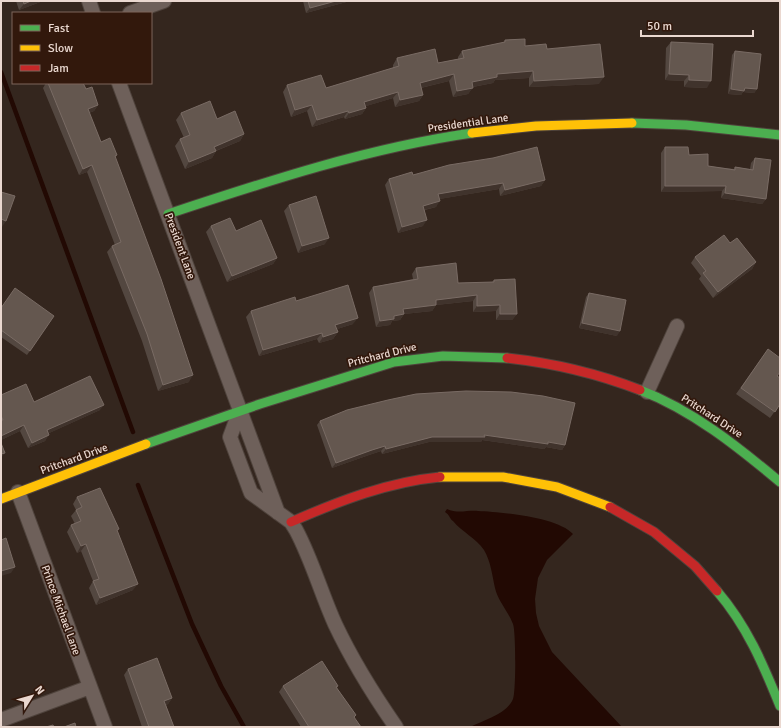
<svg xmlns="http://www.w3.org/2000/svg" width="781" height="728" font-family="Signika,sans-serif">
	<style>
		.water { fill: #220903 }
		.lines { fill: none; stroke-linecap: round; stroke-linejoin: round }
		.stream { stroke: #220903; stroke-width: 4.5 }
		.street-casing { stroke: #4f433c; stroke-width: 16 }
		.fast-casing { stroke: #4f433c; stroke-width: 11 }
		.slow-casing { stroke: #4f433c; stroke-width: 11 }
		.jam-casing { stroke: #4f433c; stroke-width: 11 }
		.street { stroke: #6e605a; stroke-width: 14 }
		.fast { stroke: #4caf50; stroke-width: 9 }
		.slow { stroke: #ffc107; stroke-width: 9 }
		.jam { stroke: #c62828; stroke-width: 9 }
		.wall { fill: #534740 }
		.shaded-wall { fill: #40332c }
		.building { fill: #64574f; stroke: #796b64 }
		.labels { text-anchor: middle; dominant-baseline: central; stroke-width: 3.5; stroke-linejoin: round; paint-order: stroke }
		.street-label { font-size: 11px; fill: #ead8d0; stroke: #32180c }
	</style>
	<rect width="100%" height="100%" fill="#34261e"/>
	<path class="water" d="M447,509C457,514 468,510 478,511C501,512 558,517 573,534L547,560L538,578L535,599L536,613L539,626L552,652L622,727H470C484,720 507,714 513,699C516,692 516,632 513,624C508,611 498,601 495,588C492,575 491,562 484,550C476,538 462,532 453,521C449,518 450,515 445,512Z"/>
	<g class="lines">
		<path class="stream" d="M1,72L133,432
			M138,485L192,624L221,686L244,727"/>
		<defs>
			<path id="street" d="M89,1L93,13
				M130,13L164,1
				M119,83L278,513
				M647,392L677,326
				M240,410L230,437L251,493L291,522L296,530C312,560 321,593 335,624C352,660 373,694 396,727
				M18,492L105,727
				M1,720L90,687"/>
			<path id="fast" d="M632,123L686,125L780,135
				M168,214C268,181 368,148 472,133
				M640,390C692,410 737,446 780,482
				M146,444L260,404L394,362L443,356L507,358
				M717,591C747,626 763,664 780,706"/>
			<path id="slow" d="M472,133L536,126L632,123
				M440,477H503L557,487L610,507
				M1,499L146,444"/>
			<path id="jam" d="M507,358C553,363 596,373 640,390
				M610,507L654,532L695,566L717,591
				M291,522C339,501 388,482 440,477"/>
		</defs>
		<use href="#street" class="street-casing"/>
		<use href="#fast" class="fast-casing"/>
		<use href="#slow" class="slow-casing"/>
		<use href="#jam" class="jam-casing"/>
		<use href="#street" class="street"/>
		<use href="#fast" class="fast"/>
		<use href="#slow" class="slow"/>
		<use href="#jam" class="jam"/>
	</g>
	<path class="wall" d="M16,1H43L19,10Z
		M303,1H350L306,13Z
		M505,40L525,46L547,49L599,84L529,87V78L495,80L493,83L473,87L468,94L453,97L449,81L421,88L423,95L419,101L395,107L393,98L366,106V108L362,114L345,119L344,117L312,127L307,111L291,117L283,92L287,85L326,88L393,68V65L397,58L438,63L458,59V57L462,51L503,43Z
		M671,42L707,88L684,87V81L665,80L666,48Z
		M735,51L757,89L754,93L743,92L741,95L728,94L732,55Z
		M46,83H83L86,89L98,105L94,111L89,113L101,142L117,155L115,158L189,382L158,391L142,341L107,252L112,246L115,245L87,172L79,175L43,88Z
		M181,113L217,119L244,134L240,141L216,151L212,158L185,169L175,146L180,139L184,138L176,120Z
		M665,147L708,166L734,169L735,167L750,169L751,163L755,158L766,199L762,204L721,198L722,191L661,192V153Z
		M413,175L545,180L541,186L500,196L499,189L439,199L436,207L425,210L423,226L398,233L385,185L389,179Z
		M289,205L325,244L298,253L284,211Z
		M211,226L236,231L277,258L273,264L227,282L206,232Z
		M730,243L756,262L752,269L713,298L699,279L701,276L691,263L695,257Z
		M416,268L458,283L492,282L494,280L517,314L512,320H496V311L473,312V301L436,305L432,311L404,314L400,320L392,321L390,325L376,327L369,293L373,287L413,279L412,274Z
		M589,293L617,336L579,328L586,297Z
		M296,301L353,324L337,329L338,332L333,339L319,343L317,339L259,356L246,317L251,311Z
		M1,308L54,316L27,355L1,337Z
		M768,349L777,376L780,404L770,418L736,394Z
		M1,395L34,402L100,410L49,433L45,441L28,448L20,431L1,440Z
		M320,421L565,445L562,450L546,447L544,449L482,440L481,442H429L382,454L381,451L369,455L332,468L317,425Z
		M77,497L117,532L133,590L96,605L89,588L93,581L81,551L77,553L67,532L71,525L75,524L71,516L76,510L73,504Z
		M128,669L172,698L168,704L166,705L174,727H142L124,675Z
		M283,686H338L337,688L356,715L354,718L361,727H301L279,692Z"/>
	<path class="shaded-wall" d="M31,1H43L19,10L24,4Z
		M336,1H350L306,13L310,8Z
		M533,71L529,78L495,80L493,83L467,88L472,82L497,74Z
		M454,74L449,81L416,89L420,83Z
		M669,74L689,75L684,81L665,80Z
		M604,77L599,84L529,87L534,81Z
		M689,80L711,81L707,88L684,87Z
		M473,88L468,94L453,97L457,91Z
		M745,88L757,89L754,93L743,92L741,95L728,94L731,89Z
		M398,92L393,98L360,108L364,102Z
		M423,95L419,101L395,107L400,100Z
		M98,105L94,111L83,115L88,109Z
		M312,105L307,111L291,117L295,110Z
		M366,108L362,114L345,119L349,113Z
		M348,111L344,117L312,127L317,120Z
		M244,134L240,141L210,153L214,147Z
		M216,151L212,158L185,169L189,162Z
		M92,165L87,172L79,175L83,169Z
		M545,180L541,186L500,196L505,190Z
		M503,183L499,189L434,200L438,194Z
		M665,186H726L722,191L661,192Z
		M725,193L766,199L762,204L721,198Z
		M440,201L436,207L419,211L423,206Z
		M1,219L6,221L2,227H1Z
		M427,220L423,226L398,233L402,227Z
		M329,238L325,244L298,253L302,246Z
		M277,258L273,264L227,282L232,276Z
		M756,262L752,269L713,298L718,292Z
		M477,295L473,301L436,305L432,311L404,314L400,320L392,321L390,325L376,327L380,321L394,316L403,309L436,300Z
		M500,305L496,311L473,312L477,306Z
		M500,314H517L512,320H496Z
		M358,318L353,324L331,331L335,325Z
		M582,323L620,331L617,336L579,328Z
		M338,332L333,339L319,343L323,337Z
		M322,333L317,339L259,356L263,350Z
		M193,375L189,382L158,391L163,385Z
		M104,405L100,410L43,436L47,430Z
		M24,425L20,431L1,440V436Z
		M49,435L45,441L28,448L32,443Z
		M484,435L548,442L565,445L562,450L546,447L544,449L482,440L481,442H429L382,454L386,449L432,437Z
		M385,446L381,451L369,455L332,468L336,463L372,450Z
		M5,453L1,458V454Z
		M86,544L81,551L77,553L81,546Z
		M15,567L11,573L1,576V571Z
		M138,584L133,590L96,605L100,598Z
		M172,698L168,704L160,707L164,701Z"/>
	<path class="building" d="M23,1H31L24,4Z
		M308,1H336L310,8Z
		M525,39V46L546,44L547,49L600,44L604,77L534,81L533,71L497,74V77L472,82L473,88L457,91L454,74L420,83L423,95L400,100L398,92L364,102L366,108L349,113L348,111L317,120L312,105L295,110L287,85L321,75L326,88L399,66L397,58L435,49L438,63L464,58L462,51L505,42V40Z
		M671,42L713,44L711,81L689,80V75L669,74Z
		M735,51L761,54L757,89L745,88L744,91L731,89Z
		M48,83H83L86,89L92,87L98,105L88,109L101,142L110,138L117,155L115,156L161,279L193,375L163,385L147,334L112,246L121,242L92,165L83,169Z
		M210,101L217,119L235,111L244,134L214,147L216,151L189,162L180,139L190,135L181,113Z
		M537,147L545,180L505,190L503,183L438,194L440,201L423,206L427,220L402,227L389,179L412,172L413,175L449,165L493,158Z
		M665,147H688L689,155L708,154V166L735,170V167L753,170L755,158L771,160L766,199L725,193L726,186H665Z
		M1,192L15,196L6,221L1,219Z
		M316,196L329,238L302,246L289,205Z
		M230,218L236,231L261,220L277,258L232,276L211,226Z
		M724,235L730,243L737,238L756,262L718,292L703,273L706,271L695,257Z
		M456,263L458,283L494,282V280L515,279L517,314H500V305L477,306V295L436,300V305L403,309L404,314L394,316V319L380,321L373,287L418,279L416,268Z
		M348,285L358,318L335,325L338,332L323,337L322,333L263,350L251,311L295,297L296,301Z
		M15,288L54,316L30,351L1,330V308Z
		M589,293L626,300L620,331L582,323Z
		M768,349L780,358V372L777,376L780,378V404L775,412L741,388Z
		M90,376L104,405L47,430L49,435L32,443L24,425L1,436V420H3L1,416V395L26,384L34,402Z
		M466,391L511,392L543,396L575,403L565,445L548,442V444L484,435L485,437H432L386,449L385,446L372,450L336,463L320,421L347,410L388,400L416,394Z
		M1,443L5,453L1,454Z
		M100,488L119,529L117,530L138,584L100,598L93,581L99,579L86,544L81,546L71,525L81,521L76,510L82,507L77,497Z
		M6,538L15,567L1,571V540Z
		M157,658L172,698L164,701L174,727H149L128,669Z
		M322,661L338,686L336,687L356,715L354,717L361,727H309L283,686Z
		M75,723L76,727H64Z
		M53,725L54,727H46Z"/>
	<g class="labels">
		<g class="street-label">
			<text transform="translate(468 123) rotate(-8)">Presidential Lane</text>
			<text transform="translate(180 246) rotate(70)">President Lane</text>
			<text transform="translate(382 355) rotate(-14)">Pritchard Drive</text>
			<text transform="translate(712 416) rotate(33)">Pritchard Drive</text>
			<text transform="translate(74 459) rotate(-20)">Pritchard Drive</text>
			<text transform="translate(61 610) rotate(70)">Prince Michael Lane</text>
		</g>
	</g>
	<rect width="781" height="728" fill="none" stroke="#ead8d0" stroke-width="4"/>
	<rect x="12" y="12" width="140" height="72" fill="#32180c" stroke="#7c655a"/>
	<rect x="20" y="25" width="20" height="6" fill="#4caf50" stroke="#7c655a"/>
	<text x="48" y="32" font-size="12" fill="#ead8d0">Fast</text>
	<rect x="20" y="45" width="20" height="6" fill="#ffc107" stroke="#7c655a"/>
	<text x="48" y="52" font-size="12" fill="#ead8d0">Slow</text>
	<rect x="20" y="65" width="20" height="6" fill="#c62828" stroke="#7c655a"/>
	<text x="48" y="72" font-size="12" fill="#ead8d0">Jam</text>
	<g transform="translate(32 696) rotate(53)" stroke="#32180c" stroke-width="3" paint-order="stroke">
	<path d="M0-3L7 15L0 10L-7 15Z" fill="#ead8d0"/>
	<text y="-6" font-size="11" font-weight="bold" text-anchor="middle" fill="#ead8d0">N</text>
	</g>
	<path d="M641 30v6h112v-6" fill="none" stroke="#ead8d0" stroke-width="2"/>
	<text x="647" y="30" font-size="12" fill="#ead8d0" stroke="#32180c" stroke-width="3" paint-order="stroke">50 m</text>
</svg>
